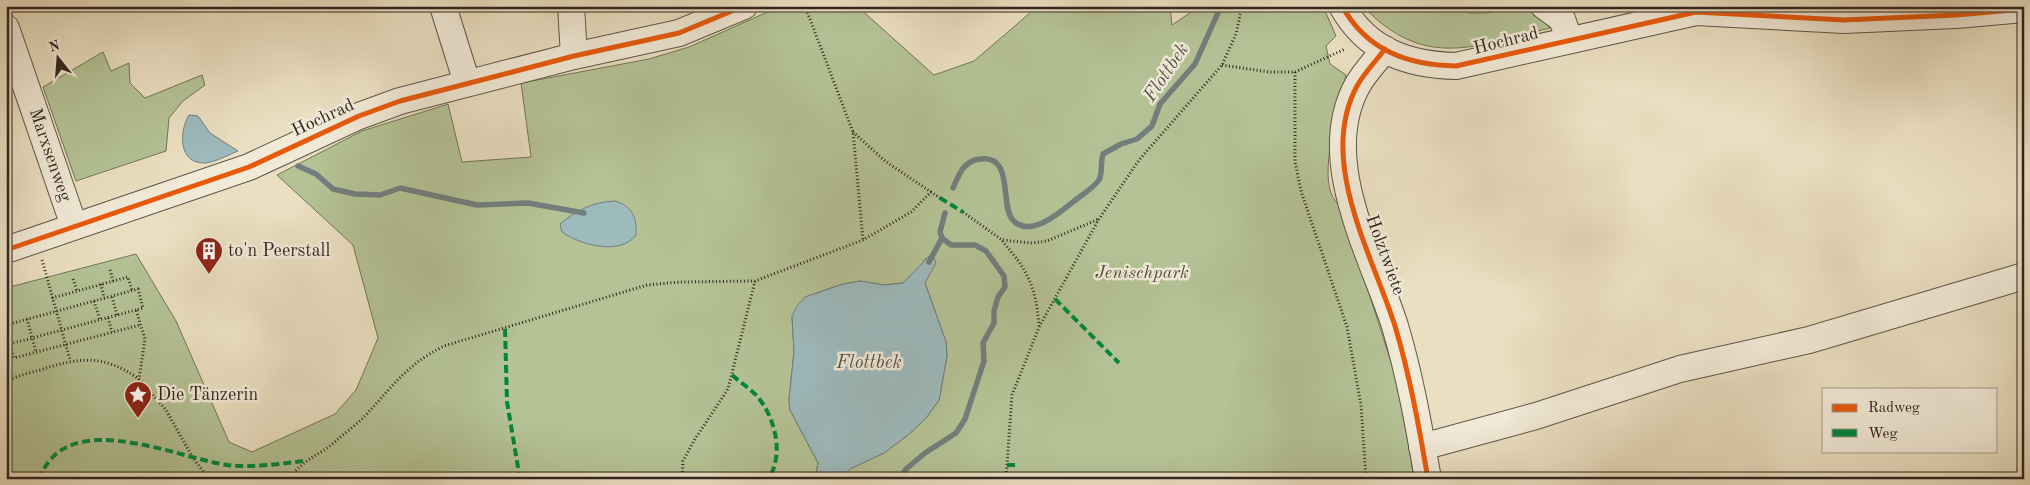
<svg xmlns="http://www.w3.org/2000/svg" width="2030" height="485" font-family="'Old Standard TT',serif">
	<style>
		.green { fill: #b4c295; stroke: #72745a }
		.water { fill: #9dbabd; stroke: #727e7e }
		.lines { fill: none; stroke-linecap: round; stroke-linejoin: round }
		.stream { stroke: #727e7e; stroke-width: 5.5 }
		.minor-casing { stroke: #5f5448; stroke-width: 28 }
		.path { stroke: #312520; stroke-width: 3; stroke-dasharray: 1 2.5; stroke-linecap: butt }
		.minor { stroke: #f1ead7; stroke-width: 26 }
		.quiet { stroke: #00873e; stroke-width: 4; stroke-dasharray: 8 4; stroke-linecap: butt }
		.cycleway-casing { stroke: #f1ead7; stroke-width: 8 }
		.cycleway { stroke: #e8590c; stroke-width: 5 }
		.labels { text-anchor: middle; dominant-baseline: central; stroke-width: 5; stroke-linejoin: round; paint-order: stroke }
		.street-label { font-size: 18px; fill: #312520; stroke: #f1ead7 }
		.poi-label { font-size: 18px; fill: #312520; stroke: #f1ead7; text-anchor: start }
		.park-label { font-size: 18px; font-style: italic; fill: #524c3d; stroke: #f1ead7 }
		.water-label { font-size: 19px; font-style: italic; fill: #51524f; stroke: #f1ead7 }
	</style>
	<rect width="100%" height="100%" fill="#eadfc1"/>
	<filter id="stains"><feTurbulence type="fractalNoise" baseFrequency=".004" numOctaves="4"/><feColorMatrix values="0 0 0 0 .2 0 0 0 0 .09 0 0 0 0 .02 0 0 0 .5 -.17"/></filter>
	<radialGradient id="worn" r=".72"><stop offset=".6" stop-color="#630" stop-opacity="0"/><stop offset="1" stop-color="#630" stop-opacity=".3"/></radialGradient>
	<path class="green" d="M781,6H857L934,75L974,61L1038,6H1170L1172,25L1200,6H1323L1336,36L1326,46L1330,64L1346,75C1339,103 1321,167 1331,193C1333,199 1338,204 1342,209L1400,390L1414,479H840L850,469L884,453L908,435L926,418L939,400L947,356L946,342L925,283L928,274L926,258L917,271L903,283L884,285L860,281L843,284L805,297L792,316L794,351L789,400L790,410L818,463L816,475L811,479H6V288L136,254L176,321L229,442L252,452L335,414L356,390L378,338L353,245L277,175L362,131L448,104L462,162L531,157L521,83L649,59L689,47Z
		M1363,6H1454L1470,13H1488L1509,6H1528L1543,18L1550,28C1476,46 1424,71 1363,6Z
		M103,52L111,71L129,63L130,83L145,98L202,75L205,85L183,101L169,118L166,151L76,181L43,87Z"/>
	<path class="water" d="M189,115L198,116L210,133L238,151C228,155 216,162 205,163C178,164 179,131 189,115Z
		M615,201C632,206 637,217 636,235C621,256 580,245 562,232L560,224C577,210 593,202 615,201Z
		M929,256H933L936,263L925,283L946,342L947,356L939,400L926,418L908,435L884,453L850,469L840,479H811L816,475L818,463L790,410L789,400L794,351L792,316L797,306L805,297L843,284L860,281L884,285L903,283Z"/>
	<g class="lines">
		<path class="stream" d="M298,166L316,174L333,189L355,194L380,195L400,188L477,205L528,203L584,213
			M953,188C959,175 963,161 980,159C1014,154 1000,204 1012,219C1030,241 1064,209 1078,198C1085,193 1094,187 1099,180C1103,172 1100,163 1103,154L1121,144L1137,139L1152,126L1160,104L1195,64L1221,6
			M929,262L942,238
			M899,479L906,469L925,453L956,433L965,419L984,361L983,343L994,323V311L998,297L1005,287L1004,276L986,251L975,245H951L942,238L940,232L945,213"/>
		<defs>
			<path id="minor" d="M443,6L467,83
				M571,6L574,56
				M1342,6C1367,51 1408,65 1456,66L1696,12L1844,20L1956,15L2024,9
				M1544,6L1562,19L1569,39
				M6,28L74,226
				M1385,49C1376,61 1364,73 1357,86C1317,160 1372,254 1395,326C1410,376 1419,427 1428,479
				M6,250L249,167L359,116L400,101L574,56L679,33L744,6
				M1422,447L1536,416L1680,369L1809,340L2024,276"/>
		</defs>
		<use href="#minor" class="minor-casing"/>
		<path class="path" d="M805,6L853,132L863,240
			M1222,65L1269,72H1295L1345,49
			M1295,72V162L1301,191L1347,327L1361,405L1366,479
			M853,132L885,161L931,192
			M963,212L1002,240L1032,243L1047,241L1099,219
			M1002,241C1028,270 1036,287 1039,326
			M42,260L70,360
			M110,270L113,281
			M73,279L77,291
			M101,284L104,298
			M112,297L117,315
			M52,298L128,277L132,291
			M94,301L100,320
			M136,310L10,344L14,358L140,325
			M108,318L112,332
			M27,319L36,352
			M6,325L138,289L143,308L136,310L145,339L139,379L166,410L193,458L209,479
			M6,374L8,380
			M6,381C17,376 29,373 40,370C80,357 103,354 139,379
			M6,463L15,479
			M289,479C304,458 319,456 336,441C345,433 356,425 365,416C393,386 406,365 444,346L647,285L680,282L755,281L863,240L911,212L931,192L940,198
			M682,479L683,461L695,439L728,389L755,281
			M1006,479L1012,395L1039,327L1099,219L1139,160L1222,65L1236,34L1242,6"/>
		<use href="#minor" class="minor"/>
		<path class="quiet" d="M940,198L963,212
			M1055,299L1119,363
			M505,329L507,402L520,479
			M732,375C740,382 749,388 756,395C775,416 785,455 768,479
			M1007,465H1018
			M38,479C43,470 48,461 56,454C97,420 181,458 227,465C252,468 279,464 304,461"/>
		<defs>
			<path id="cycleway" d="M1342,6C1367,51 1408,65 1456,66L1696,12L1844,20L1956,15L2024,9
				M1385,49C1376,61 1364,73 1357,86C1317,160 1372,254 1395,326C1410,376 1419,427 1428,479
				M6,250L249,167L359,116L400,101L574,56L679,33L744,6"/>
		</defs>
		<use href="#cycleway" class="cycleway-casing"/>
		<use href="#cycleway" class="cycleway"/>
	</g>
	<defs>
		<symbol id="building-pin" viewBox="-11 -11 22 30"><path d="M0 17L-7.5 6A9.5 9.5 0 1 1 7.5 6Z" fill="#8f2418" stroke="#f1ead7"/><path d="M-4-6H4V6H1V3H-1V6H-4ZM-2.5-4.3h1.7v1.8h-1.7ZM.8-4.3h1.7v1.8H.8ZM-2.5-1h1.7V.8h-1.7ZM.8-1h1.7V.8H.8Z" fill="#fff"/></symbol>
		<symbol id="sight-pin" viewBox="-11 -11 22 30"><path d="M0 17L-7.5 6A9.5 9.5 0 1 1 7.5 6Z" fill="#8f2418" stroke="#f1ead7"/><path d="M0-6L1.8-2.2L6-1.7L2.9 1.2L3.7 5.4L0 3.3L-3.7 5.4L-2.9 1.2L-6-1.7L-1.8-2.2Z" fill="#fff"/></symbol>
	</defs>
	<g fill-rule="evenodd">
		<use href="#building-pin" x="193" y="235" width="32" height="43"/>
		<use href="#sight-pin" x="122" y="379" width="32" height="43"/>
	</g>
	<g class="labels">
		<g class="street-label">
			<text transform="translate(1506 41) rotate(-14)">Hochrad</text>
			<text transform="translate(323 118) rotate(-25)">Hochrad</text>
			<text transform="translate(50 155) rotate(71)">Marxsenweg</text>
			<text transform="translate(1385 255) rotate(70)">Holztwiete</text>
		</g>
		<g class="poi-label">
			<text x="228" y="251">to'n Peerstall</text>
			<text x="157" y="395">Die Tänzerin</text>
		</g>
		<g class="park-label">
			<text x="1142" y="273">Jenischpark</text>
		</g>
		<g class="water-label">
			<text transform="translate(1167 73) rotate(-56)">Flottbek</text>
			<text x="869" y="363">Flottbek</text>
		</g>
	</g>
	<rect width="2030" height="485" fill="none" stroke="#eadfc1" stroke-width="25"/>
	<rect x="8" y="8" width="2015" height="470" fill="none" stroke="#312520" stroke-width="2.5"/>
	<rect x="12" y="12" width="2005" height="460" fill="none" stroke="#312520"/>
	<rect x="1822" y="388" width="175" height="65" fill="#f1ead7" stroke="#a49b8e"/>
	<rect x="1832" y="404" width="25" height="8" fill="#e8590c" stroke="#a49b8e"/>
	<text x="1868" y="412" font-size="15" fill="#312520">Radweg</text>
	<rect x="1832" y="429" width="25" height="8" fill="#00873e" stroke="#a49b8e"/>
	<text x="1868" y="438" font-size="15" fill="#312520">Weg</text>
	<g transform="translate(58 58) rotate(343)" stroke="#f1ead7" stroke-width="4" paint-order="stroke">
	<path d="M0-4L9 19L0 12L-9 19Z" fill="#312520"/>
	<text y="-8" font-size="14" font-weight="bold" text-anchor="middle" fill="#312520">N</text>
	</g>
	<rect width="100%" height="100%" filter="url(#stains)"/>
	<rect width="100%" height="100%" fill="url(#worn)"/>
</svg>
